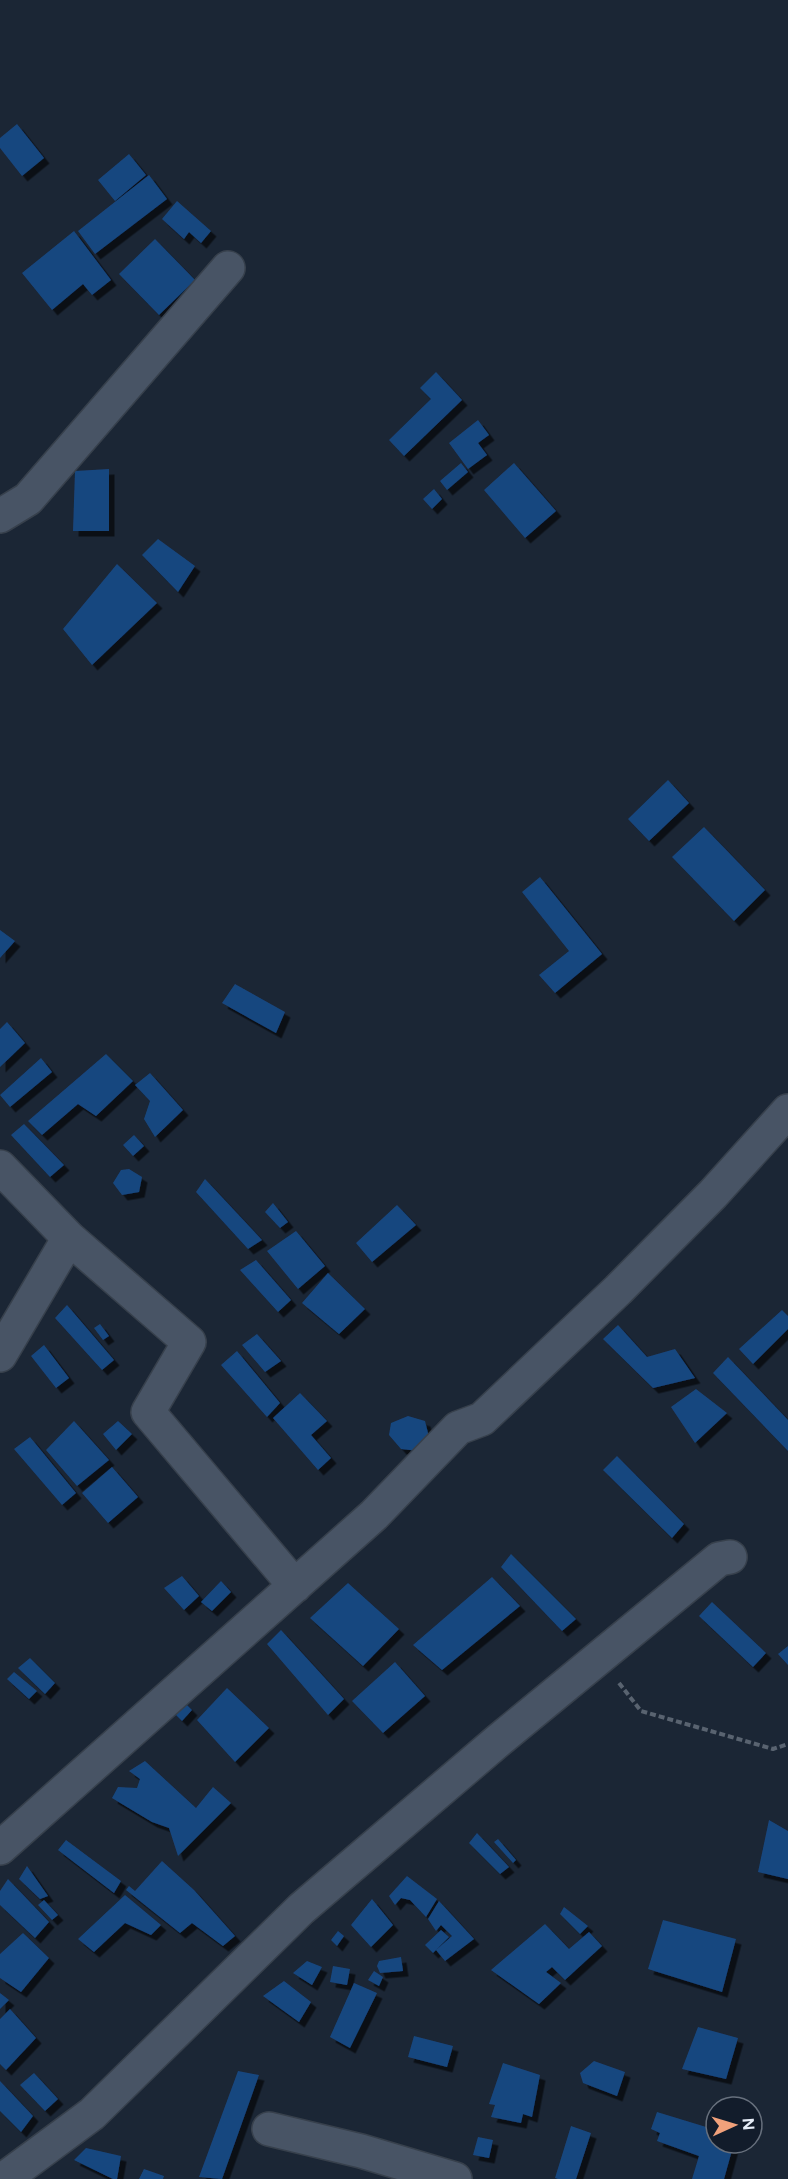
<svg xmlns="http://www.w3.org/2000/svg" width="788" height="2179" font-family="Figtree,sans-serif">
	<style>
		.building { fill: #19467f; filter: url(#shadow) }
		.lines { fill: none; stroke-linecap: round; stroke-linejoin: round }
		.minor-casing { stroke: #37404c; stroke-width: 36 }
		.path { stroke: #596370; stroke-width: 4; stroke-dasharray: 6 3; stroke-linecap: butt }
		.minor { stroke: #485465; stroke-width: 33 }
	</style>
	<defs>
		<filter id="shadow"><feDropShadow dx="5.5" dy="5.5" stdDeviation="0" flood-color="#0009"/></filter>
	</defs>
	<rect width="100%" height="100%" fill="#1b2635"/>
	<path class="building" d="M17,124L44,158L22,176L0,148V138Z
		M129,154L146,175L115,201L98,180Z
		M149,175L167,199L95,254L78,231Z
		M177,201L211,231L201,243L189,232L184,239L162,219Z
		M74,231L111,280L92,295L83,284L52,310L22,273Z
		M155,239L195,280L159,315L119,274Z
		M436,372L462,400L404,456L389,440L431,399L420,388Z
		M478,420L489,435L478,443L487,455L468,469L449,443Z
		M461,463L468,472L447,490L440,481Z
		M514,463L556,511L525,538L484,490Z
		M109,469V531H73L75,471Z
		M434,489L442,499L432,509L423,499Z
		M158,539L195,566L178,592L142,555Z
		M117,564L157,603L92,665L63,629Z
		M668,780L689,803L649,841L628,819Z
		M704,827L765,890L734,921L672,857Z
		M540,877L602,954L555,993L539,975L569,951L522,892Z
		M0,930L15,941L0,958Z
		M235,984L285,1012L276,1033L222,1003Z
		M7,1022L25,1043L0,1067V1029Z
		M106,1054L133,1081L96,1116L78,1104L42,1135L28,1121Z
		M41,1058L52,1072L10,1107L0,1095Z
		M150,1073L183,1110L155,1137L144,1119L150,1101L135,1085Z
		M24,1124L64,1165L50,1177L11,1135Z
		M134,1135L144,1146L133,1156L123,1145Z
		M129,1169L142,1177L139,1192L122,1195L113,1183L121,1170Z
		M205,1179L262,1240L248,1249L196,1192Z
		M273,1203L288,1222L280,1228L265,1212Z
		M397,1205L416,1225L372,1262L356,1243Z
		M296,1231L325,1266L298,1289L267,1251Z
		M256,1260L291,1300L278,1312L240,1270Z
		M328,1273L365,1309L339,1334L302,1303Z
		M67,1305L114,1360L102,1370L55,1318Z
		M782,1310L788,1316V1329L753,1364L739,1349Z
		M100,1324L109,1336L103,1340L94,1328Z
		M618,1325L647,1357L675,1349L695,1378L653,1388L603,1339Z
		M257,1334L281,1361L265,1372L242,1345Z
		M44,1345L69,1378L56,1388L31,1356Z
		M237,1351L280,1403L267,1417L221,1365Z
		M728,1357L788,1420V1451L713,1373Z
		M696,1389L727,1413L695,1443L671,1407Z
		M300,1393L327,1421L311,1435L331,1458L318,1470L273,1418Z
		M408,1416L425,1421L429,1437L419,1451L401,1449L389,1435L391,1423Z
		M74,1421L109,1460L77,1486L46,1450Z
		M118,1421L132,1434L116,1450L103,1434Z
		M30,1437L76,1493L62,1505L14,1449Z
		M617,1456L684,1524L672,1538L603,1470Z
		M112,1467L138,1497L108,1523L82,1493Z
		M511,1554L576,1619L562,1631L501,1567Z
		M182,1576L199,1596L184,1610L164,1588Z
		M492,1577L520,1606L442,1670L413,1645Z
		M221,1581L231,1592L212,1611L201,1602Z
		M348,1583L399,1629L363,1666L310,1618Z
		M712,1602L766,1653L753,1667L699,1616Z
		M281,1630L344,1699L328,1715L267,1644Z
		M788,1646V1665L778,1654Z
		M30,1658L55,1683L45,1694L18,1668Z
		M395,1662L425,1696L383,1733L352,1701Z
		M14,1672L37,1691L29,1699L7,1679Z
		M227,1688L269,1728L235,1762L197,1720Z
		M186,1704L192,1710L182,1721L175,1714Z
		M145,1761L196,1808L213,1787L231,1803L178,1856L169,1828L152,1822L112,1798L118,1787L137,1788L140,1779L129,1771Z
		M769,1820L788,1831V1879L758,1872Z
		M477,1833L509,1867L500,1874L469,1843Z
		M498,1839L516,1860L513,1863L494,1842Z
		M66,1840L121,1881L114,1893L58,1850Z
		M162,1861L194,1890L235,1936L223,1946L192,1923L180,1933L126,1890L129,1886L135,1891Z
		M27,1866L48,1896L40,1899L19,1879Z
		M407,1876L437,1899L426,1917L410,1900L401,1898L395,1905L389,1896Z
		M8,1879L49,1922L35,1938L0,1905V1891Z
		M125,1895L161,1925L151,1935L125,1923L94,1952L78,1939Z
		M372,1899L393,1925L371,1947L351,1925Z
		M44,1900L58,1915L52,1920L38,1905Z
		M439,1901L474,1939L445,1961L436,1950L452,1936L441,1925L436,1931L428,1919Z
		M564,1907L588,1926L580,1934L560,1914Z
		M663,1920L736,1939L722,1992L648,1969Z
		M545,1924L569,1949L589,1932L602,1946L565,1980L552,1967L546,1972L561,1983L539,2004L491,1970Z
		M441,1930L449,1937L433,1953L425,1945Z
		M338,1931L344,1936L337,1946L331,1940Z
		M23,1933L49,1958L21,1992L0,1978V1954Z
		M401,1957L403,1971L380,1973L377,1966L379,1961Z
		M307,1961L322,1967L312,1985L293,1973Z
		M333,1966L350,1969L347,1985L330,1982Z
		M374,1971L383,1977L379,1986L368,1980Z
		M284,1981L311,2002L299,2022L263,1996Z
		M354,1983L377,1993L350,2048L330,2037Z
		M0,1993L9,2000L0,2009Z
		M10,2009L36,2038L6,2070L0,2064V2019Z
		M698,2027L738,2038L726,2079L682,2069Z
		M414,2036L453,2046L447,2067L408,2057Z
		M594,2061L625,2072L617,2096L583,2083L580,2073Z
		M503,2063L540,2075L532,2117L523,2114L521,2123L491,2117L495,2105L489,2104Z
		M238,2071L259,2075L222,2179L199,2177Z
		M34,2073L58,2099L45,2111L20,2085Z
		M0,2081L33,2116L21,2132L0,2111Z
		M657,2112L716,2130V2143H734L724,2179H692L699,2156L657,2141L660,2133L651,2129Z
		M571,2126L591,2133L576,2179H558L555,2178Z
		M478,2137L493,2140L489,2158L473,2155Z
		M86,2148L121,2156L117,2179H113L74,2160Z
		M144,2169L164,2176L163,2179H139Z"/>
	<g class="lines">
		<defs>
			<path id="minor" d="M0,516L28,499L228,268
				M0,1167L69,1238L189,1342L148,1412L295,1586
				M0,1355L69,1238
				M0,1848L374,1515L458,1428L482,1419L618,1290L713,1194L788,1111
				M269,2129L361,2151L455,2179
				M4,2179L92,2114L301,1909L499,1740L719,1559L730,1557"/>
		</defs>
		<use href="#minor" class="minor-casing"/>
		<path class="path" d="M619,1683L641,1711L773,1749L788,1744"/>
		<use href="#minor" class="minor"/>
	</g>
	<g transform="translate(734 2125) rotate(86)"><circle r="28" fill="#121c2b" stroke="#67707d" stroke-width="1.5"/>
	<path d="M0-4.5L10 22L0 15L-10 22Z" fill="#f1a17b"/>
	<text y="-9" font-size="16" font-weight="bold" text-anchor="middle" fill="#e6edf8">N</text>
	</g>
</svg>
